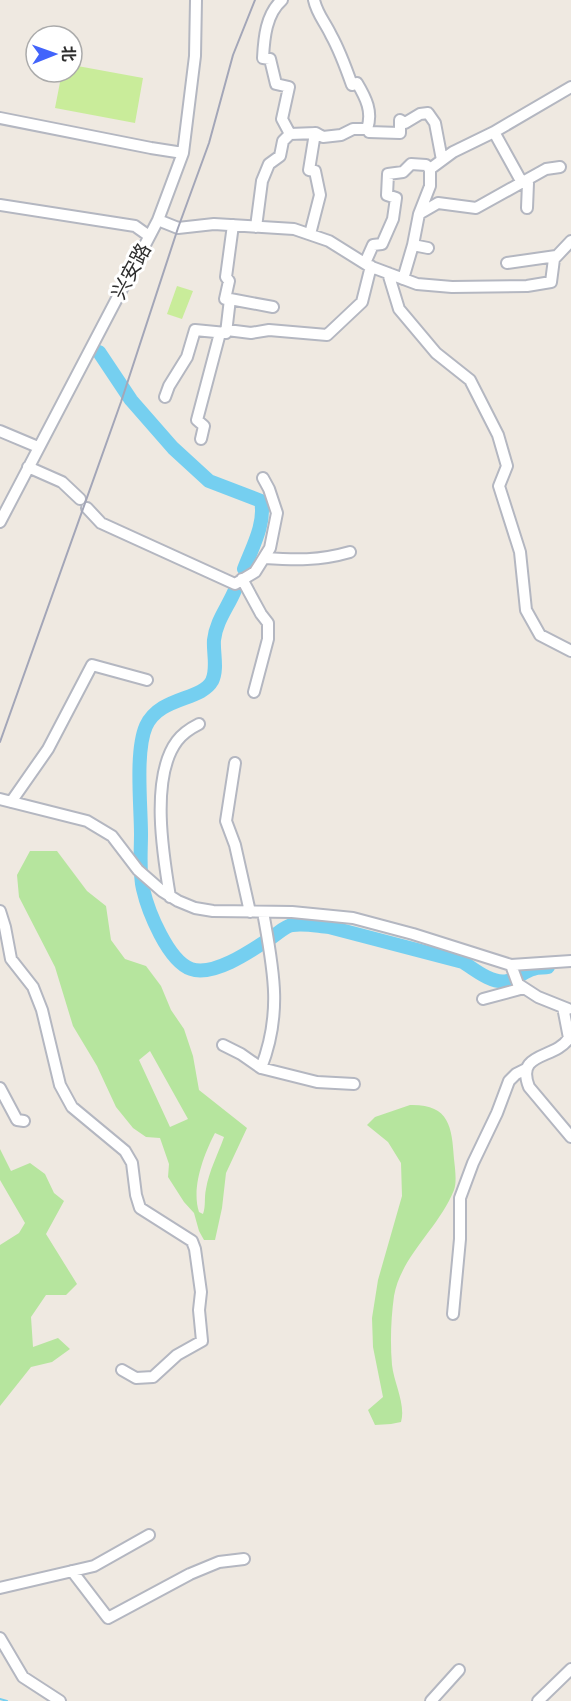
<svg xmlns="http://www.w3.org/2000/svg" width="571" height="1701" font-family="'Space Grotesk','Noto Sans SC',sans-serif">
	<style>
		.green { fill: #b6e59e; fill-rule: evenodd }
		.pitch { fill: #c9ec9a }
		.lines { fill: none; stroke-linecap: round; stroke-linejoin: round }
		.stream { stroke: #75cff0; stroke-width: 2 }
		.river { stroke: #75cff0; stroke-width: 14 }
		.minor-casing { stroke: #b4b7c1; stroke-width: 14 }
		.minor { stroke: #fff; stroke-width: 10 }
		.rail { stroke: #a3a6b8; stroke-width: 2 }
		.labels { text-anchor: middle; dominant-baseline: central; stroke-width: 6; stroke-linejoin: round; paint-order: stroke }
		.street-label { font-size: 20px; fill: #2e2e2e; stroke: #fff }
	</style>
	<rect width="100%" height="100%" fill="#efe9e1"/>
	<path class="green" d="M30,851H57L87,891L106,906L111,940L125,959L146,966L161,986L171,1010L184,1029L193,1056L199,1090L247,1128L226,1173L222,1208L215,1240H204L199,1231L194,1213L184,1202L168,1177L169,1164L160,1138L146,1137L133,1128L116,1107L97,1066L73,1026L55,967L19,897L17,875ZM150,1051L188,1119L170,1127L139,1060ZM215,1133L224,1137C218,1154 209,1171 206,1189C204,1198 206,1206 203,1214L199,1212C191,1188 204,1154 215,1133Z
		M410,1105C449,1104 452,1126 454,1159C455,1168 457,1182 454,1190C439,1228 401,1256 394,1296C391,1318 390,1342 392,1365C394,1383 406,1405 401,1422L391,1424L375,1425L368,1410L383,1397L373,1347L372,1318L378,1280L402,1196L401,1163L388,1142L367,1125L375,1117Z
		M0,1149L11,1171L30,1163L45,1174L54,1193L64,1201L46,1234L77,1284L66,1295H46L31,1317L33,1347L58,1338L70,1349L52,1362L31,1367L0,1406V1245L19,1233L25,1223L0,1180Z"/>
	<path class="pitch" d="M72,65L143,78L135,123L55,108L62,72H72Z
		M177,286L193,291L182,319L167,314Z"/>
	<g class="lines">
		<path class="stream" d="M0,1699L7,1701"/>
		<path class="river" d="M99,352L131,400L173,448L209,481L261,501C266,523 252,548 244,569
			M235,590C228,607 216,621 214,640C213,652 218,669 212,681C201,701 160,696 146,726C135,751 141,806 141,834C141,852 139,872 143,889C148,911 168,961 191,969C213,977 251,951 269,939C276,935 285,926 292,925C304,923 317,926 329,927L463,962C475,970 492,984 507,981C517,979 525,971 533,969C538,967 544,968 548,967"/>
		<defs>
			<path id="minor" d="M282,0C266,14 264,38 263,58L270,59L276,84L289,87L282,119L290,134
				M0,118L151,148L183,153
				M367,127L369,132L400,133V120L405,123L420,114L428,113L435,123L442,160
				M494,132L571,87
				M0,205L135,226L149,236
				M419,214L438,203L476,208L546,169L560,167
				M158,220L178,228L214,224L294,229L329,241L369,266L417,284L452,287L527,286L551,282L554,259L571,241
				M256,227L262,181L269,164L280,156L283,141L290,134L316,133L323,137L341,135L353,129H367C373,112 366,98 357,83L352,85C346,68 340,51 331,35C325,22 317,14 314,0
				M310,234L320,195L315,171L309,170L315,133
				M413,245L428,248
				M365,263L373,245L382,244L393,219L396,198L387,195L388,174L403,172L411,164L426,165L430,169
				M507,263L556,256
				M388,273L399,309L436,353L470,380L498,435L507,466L499,486L520,552L526,610L540,635L571,651
				M403,279L413,245L419,214L430,186V169L453,152L494,132L520,179L528,183L527,208
				M230,299L273,307
				M227,330L251,333L269,330L327,335L362,302L371,266
				M165,397L169,386L187,357L195,330L226,333L230,299H225L229,281L226,277L233,225
				M0,431L38,447
				M201,439L204,426L197,420L220,333
				M28,467L62,482L80,499
				M87,508L101,523L235,584L255,572L270,548L277,513L269,489L263,478
				M0,522L158,220L183,153L195,56L196,0
				M264,558C295,560 319,561 350,552
				M242,579L261,614L268,623V639L254,692
				M235,763L226,821L235,845L250,912
				M0,799L87,821L112,836L138,870L162,891L178,901L195,908L213,911L292,912L353,918L413,934L511,965L571,961
				M11,802L48,749L92,665L147,680
				M170,897C163,855 150,777 177,741C183,733 191,728 199,724
				M0,911L5,927L11,959L33,987L42,1010L60,1085L72,1107L125,1151L132,1163L136,1195L140,1208L192,1241L195,1249L201,1292L199,1310L202,1341L177,1355L153,1377L136,1378L122,1370
				M511,965L518,984L538,997L568,1009
				M483,999L524,988
				M563,1007L569,1038C555,1060 515,1051 529,1087L571,1137
				M223,1045L241,1054L261,1068L317,1082L354,1084
				M261,1068C283,1012 273,968 263,912
				M0,1088L17,1120L24,1121
				M453,1314L460,1239V1198L473,1163L497,1113L509,1081L516,1074L526,1069
				M72,1571L108,1618L190,1574L219,1562L244,1559
				M0,1588L94,1566L149,1535
				M0,1638L23,1677L60,1701
				M431,1701L459,1670
				M538,1701L571,1669"/>
		</defs>
		<use href="#minor" class="minor-casing"/>
		<use href="#minor" class="minor"/>
		<path class="rail" d="M0,742L121,402L178,228L209,143L233,55L255,0"/>
	</g>
	<g class="labels">
		<g class="street-label">
			<text transform="translate(131 271) rotate(-62)">兴安路</text>
		</g>
	</g>
	<g transform="translate(54 54) rotate(89)"><circle r="28" fill="#ffffff" stroke="#ababab" stroke-width="1.5"/>
	<path d="M0-4.5L10 22L0 15L-10 22Z" fill="#4264fb"/>
	<text y="-9" font-size="16" font-weight="bold" text-anchor="middle" fill="#2e2e2e">北</text>
	</g>
</svg>
